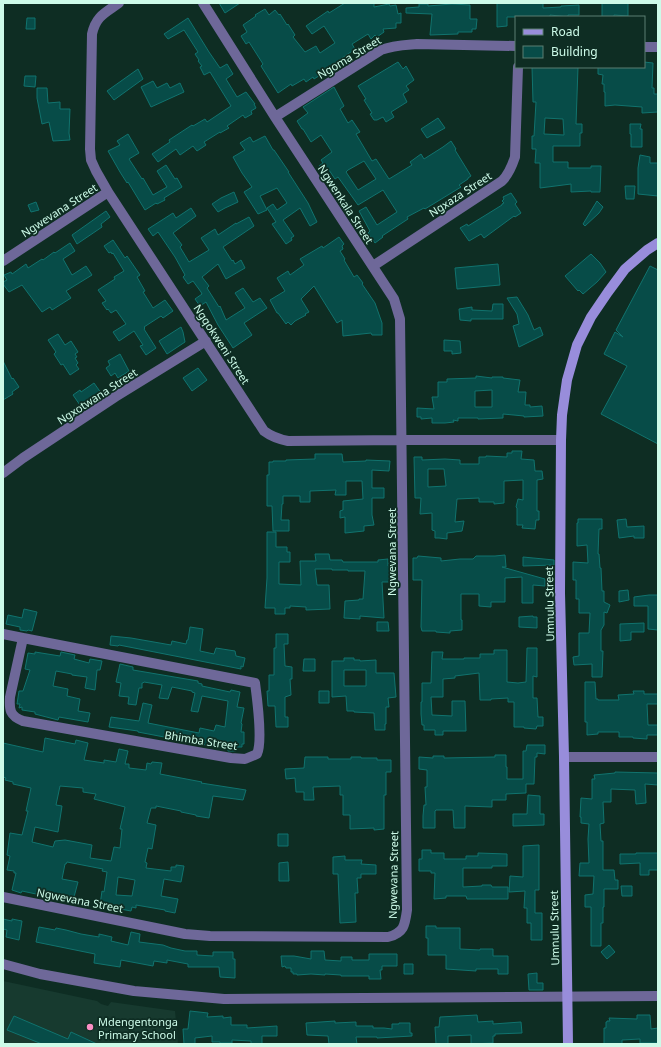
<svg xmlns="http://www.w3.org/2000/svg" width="661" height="1047" font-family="'Noto Sans',sans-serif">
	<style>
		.built { fill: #173a2f }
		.building { fill: #074c48; stroke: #11736e; fill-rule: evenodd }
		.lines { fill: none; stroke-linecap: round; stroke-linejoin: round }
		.street { stroke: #6e6899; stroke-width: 10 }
		.secondary { stroke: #988ddb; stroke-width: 10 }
		.poi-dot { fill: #fb8fc5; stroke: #0e2d23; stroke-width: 1.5 }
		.labels { text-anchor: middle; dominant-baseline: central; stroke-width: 3.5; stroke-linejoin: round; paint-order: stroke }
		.street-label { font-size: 11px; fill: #cdfbe9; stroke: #0e2d23 }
		.poi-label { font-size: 11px; fill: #cdfbe9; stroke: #0e2d23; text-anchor: start }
	</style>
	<rect width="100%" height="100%" fill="#0e2d23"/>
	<path class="built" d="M3,981L97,1001L101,1004L108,1006L111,1002L175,1011L178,1044H3Z"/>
	<path class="building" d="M219,3H240L225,13Z
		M345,3H374V7L389,4L390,6L396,5L398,14L401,13V23H396V28L383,29L384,32L377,37L375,35L371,39L368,34L352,44L355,49L335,63L336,65L314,79L313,77L306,82L304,79L292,86L291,84L278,93L261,66L263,64L249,42L246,44L241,36L247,32L243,25L256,16L255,15L265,9L269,15L275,10L279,15L280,14L287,25L288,24L295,35L293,37L305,52L316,46L320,53L335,43L324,26L312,34L306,26L328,11L329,13Z
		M497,3H543V8L561,7V6L579,5V15H568V17L550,15V17H507V26L497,27Z
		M602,3H628V16L614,15V17H602Z
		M419,4H428V6L452,4L470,5V19H477L476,29H472V32H458V34L430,35L432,14L406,13V8L419,7Z
		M27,18H35V29H26Z
		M188,18L209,52L220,68L227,64L233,74L226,79L237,97L246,92L255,104H254L256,108L251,111L252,114L245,118L243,115L227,126L229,128L220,133V132L204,142L206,145L197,151L193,146L180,155L176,149L158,162L152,154L170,142L169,140L192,125L193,126L205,119L207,122L231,106L210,72L204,75L200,67L202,66L198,61L199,60L195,54L198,52L184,30L168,39L164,34Z
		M398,62L403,69L406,66L414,80L406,86L409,90L403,94L407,102L391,112L394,117L386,122L383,117L377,120H374L370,114L372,113L364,100L366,99L358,86Z
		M644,62L653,63L652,88H654V94H658V112L642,113V107L615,105L605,106V92H604V84H602L603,75L598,74V67H644Z
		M532,67H578L576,124H582V133H580V146H553V162H568V168H591V166H601L600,192H591V191L571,192V184L540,188V163H535L536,149H532V136H534L536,102H533ZM545,118L563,119L564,135L544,134Z
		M138,69L143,79L114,100L107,91Z
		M25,76H36L35,87L24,86Z
		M153,81L157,88L167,83L170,88L180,83L184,92L151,107L141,87Z
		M334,87L344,106L340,109L348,123L352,120L360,132L356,134L372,161L376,159L389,179L412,165L410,162L421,154L424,159L443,147L451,141L456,149L455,150L471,176L468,178V179L459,185L461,187L425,209L424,208L407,217L408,219L382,236L383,237L375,243L368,233L370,231L359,211L366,207L377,225L397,212L383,190L358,205L338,177L335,179L329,170L323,173L319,166L323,163L321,160L332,152L321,135L311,142L303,129H302L297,121L308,113L303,107ZM364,161L376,179L358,190L346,172L348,170Z
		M37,88H47L48,103L60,102V109H70L69,133L70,140L53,141L49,122L42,124L37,98Z
		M438,118L445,128L427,138L421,129Z
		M630,124H641L640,129H642V147H631V134H630Z
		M128,134L139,153L129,159L142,179L143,178L153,195L167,187L157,171L166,165L175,179L177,178L182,187L164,198L165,200L157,204L156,203L145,210L128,182L127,183L120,172L108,151L120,145L117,141Z
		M265,136L273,150H274L289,172H288L308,203L317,222L310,226L300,208L283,220L294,236L291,238L292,240L286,244L272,224L276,222L267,208L273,204L277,210L287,203L277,188L260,196L267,210L258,214L244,192L252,187L242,173L233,157L245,150L240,143L250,137L253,142Z
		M640,155L650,157V163H658V196L638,194V168Z
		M625,186H635L634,199H626Z
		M234,192L238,202L225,208L218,212L212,204L221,198Z
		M511,193L517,202L515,204L521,213L515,217L514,216L484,238L481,234L469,241L460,228L467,224L468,226L502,205V204L504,203L502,201L504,199L503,197Z
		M597,201L603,207L599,213L585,226L583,224Z
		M36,202L39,210L31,212L28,205Z
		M191,208L196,216L173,233L182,245L180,247L189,262L209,250L201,238L215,229L218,235L236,223V224L249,217L254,226L223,247L232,261L233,260L235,264L241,260L245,268L226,279L218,264L202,277L209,286L207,288L219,307L220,306L226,320L245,308L235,293L243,288L253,302L260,298L267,308L244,323L252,335L233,348L218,325L206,302L200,306L195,299L202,294L201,292L193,281L188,284L183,277L185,275L175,257L158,232L153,236L148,229L173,213L176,218Z
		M106,211L110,217L101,224L102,227L77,244L72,235Z
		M339,237L344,244L342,246L343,249L340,251L345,259L344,260L354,277L357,275L363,283L362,284L375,303L382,323V335H372L371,333L343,336L342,320L337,323L314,286L301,299L309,312L305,314L306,315L295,321L291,325L288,322L286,324L278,313H277L270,300L285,291L277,278L288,271L290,275L304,265L300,259L322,246L323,248Z
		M113,240L125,258L127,256L140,275L137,277L145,291L143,292L153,308L165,300L173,311L163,318L161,316L144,327L145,328L144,329L156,348L146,355L140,346L143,345L134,331L119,341L113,332L126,324L116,310L111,313L108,309L107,310L102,303L106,301L98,290L115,279L114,277L124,271L113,253L112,254L111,252L109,253L104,246Z
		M70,243L75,251L63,259L72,275L86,266L92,275L66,291L71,298L52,310L50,307L42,312L22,285L9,292L3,284V282L7,280L4,275L11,272L12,274L26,264L28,268L42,259L43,260L54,252L55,253Z
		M591,254L600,263L606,272L597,282L583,294L579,290L578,291L565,276Z
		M498,264L500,285L457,289L455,268Z
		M650,266L658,270V444L601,414L627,366L604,354L615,332L623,337L616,330Z
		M517,297L528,315L534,330L540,327L543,335L519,347L513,326L519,324L517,314L507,298Z
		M493,304H503V319H471V321L460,320L459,309L472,307V310L492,311Z
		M181,327L183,332L185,342L167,354L159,341Z
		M58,334L65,345L71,341L78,352L75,354L77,357L75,358L78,363L76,365L79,369L70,375L63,364L61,365L54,354L56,352L48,340Z
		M444,340L460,341L461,353L452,354V351H444Z
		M120,354L129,371L118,378L115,373L111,376L106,368L110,365L108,361Z
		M3,361L12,379L13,378L19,387L12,392L13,394L3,400Z
		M198,368L207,380L192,391L183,378Z
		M476,376L492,378V377H503V378L520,380L518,392H526L525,405H530V407L542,406L543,416L524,417V416L503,414V418L478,419V418H458V421L453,420L454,422L445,423H432V418L421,419V417H417V408L434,409L432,397H438V382H447V379L476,378ZM492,390V407H475V391Z
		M94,383L104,397L98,401L95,397L82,408L73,395L80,390L81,392Z
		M512,451H522L521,459L534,460L535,471H542L543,479L537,480V511H539V520H536L535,529L522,528L523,525H517V508L516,507L518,499L523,500V480L504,481V503L494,504V502H479V498L457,499L455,522L464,521L462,531L447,533V539L439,538H435V531L432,530V513L420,514L421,498H415L414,457H422V460L445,459L460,460V464H479V457H486V456L507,457V453H512ZM428,469H444L446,486L428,487Z
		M315,454H342L343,462L366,461V460L390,461L389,471L372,470V488H384V498H372V515L374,525L364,526V531L345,533V517L340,518V511L343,510V501L363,499L362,481H346V495H335L336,490L310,491V502H300V496H283V504H282L281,520H289V531H273L272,506H267V475H269V462H273V461H286V460L315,459Z
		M578,519H602V529H599L598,554H599L600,568H601L602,591H604V602L610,605L607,613L604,612V625L601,630V651H603L602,677H592V664L574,665L573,657L579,656V633H589L590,613H579V599H576V580H573V562L588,563L587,545L577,546V523H578Z
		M626,519L627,527L644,526V538H634V536L619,538L617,520Z
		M267,532H276V547H287V552H290V562H279V584L301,585L300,561H316L315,554H329L330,560H342L343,562H378V560L388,559V566H391L393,582H382L384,618L360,616V619L344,618L345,601L359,600V599H363L365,571H348V570H332V569H315L317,585H329L330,609L306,610V607L290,606V608H285V614H275V608H265L267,578Z
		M505,555L506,567H502L545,579V586L533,585V603H522V577L505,578V602H491V607L479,606V594H461V620H462V630L450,631V633L436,632V631H422L421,627L422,580H413V558H417L418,556L441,558V561L460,559H473L476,556H495Z
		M523,557L554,560V565L523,566Z
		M628,590L629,600L619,602V591Z
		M649,595H658V630L648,629V606H634V597Z
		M24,609L37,612L32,631L28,630L27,631L20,630V627L6,624L8,615L22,618Z
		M533,616V617H537V628L519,627V617Z
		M377,622H388L389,631H377Z
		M644,623V632H631V640L620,641V624Z
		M190,627L203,629L200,651L214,654L216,648L235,651L236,656L245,658L243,667L241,666V669L119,645L118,646L110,645L111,636L131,638L171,645L172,641L186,644L187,640H188Z
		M276,634H288V644H284L285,666L292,667V679H290L291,695L285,697V717H288V727H276L275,706H268L267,691H269V675H274V648H276Z
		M527,648H537V677L533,676V698H537L538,717H543V726H537L536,729L524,728V727H514V702H508V698L491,699V700H480L479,673L455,676V678L443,679V697H431L432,715L452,716V701H465L466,731H443V735H435V730H424V725H422L421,714V702H422V683H431L432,652H443L442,659H464V658H480V654H494V650H507V682L518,683L526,682Z
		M35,652L60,656L61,652L75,655L74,659L89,663L90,659L102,661L100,670H97L95,690L85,688L87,677L72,675V674L56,671L53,686L68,689L67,696L80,699L78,711L90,713L88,722L59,717L58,720L35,714V712L22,710V707L19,708L20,704H17L19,691H23L30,670L25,669L28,653L35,654Z
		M344,658H354V660H360V661L376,660V673H394L396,697L388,698L389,707H386V724H385V730H375L374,713L354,712V711H347L346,696L332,697V661H344ZM344,670H366V686H344Z
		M304,659H315V671H303Z
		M120,664L133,667V670L198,681V683L202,684V686L230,692L231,690L240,692L237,707L244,708L241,723L242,724L241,732H244V744H242V747H236V751H228V748L206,745L138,732V731L109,727L111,717L139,721L143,703L152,705L148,723L199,733L200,728L214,731L216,725L225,727L228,701L202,696L198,712L191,711L195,693L192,692V691L172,687L168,699L159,698L162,685L144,682L143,683H142V688H139L136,705L128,704L129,697L119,696L121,683L116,682Z
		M585,682H595L596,699H598V700H619L618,695L634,694L633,691H644V694H658V704H647L648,725H658V735H647V739L633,738V737H619V732H598V734L587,735V722H585Z
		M319,691H329V703H319Z
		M45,738L75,744L76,740L88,743L84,760L104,763V760L116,762L119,749L128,751L125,764H129V768L146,770L147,763L151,764L152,762L162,763L160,774L202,782L201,783L246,790L243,800L213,796L209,818L196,816V815L181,812V811L156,806V808H151L147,823L156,825L152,849L148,848L145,862L147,863L146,868L171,871V867H176V865L184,866L181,882L164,879L161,896L178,899L175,913L165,911V910L136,905V908L132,907L131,911L100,905L102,891L104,892L107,872L102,871L103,869L67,862L66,864H65L62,879L78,882L74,897L59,896V897L50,895V897L22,891L21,893L12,890L16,873H14V871L7,870L10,856L7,855L10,833L22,835L28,811H26L31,788L13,784V782L5,780L6,778L3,777V743L43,752ZM60,786L83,788V792L96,794L94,799L125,807L120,829H122L120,848L114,847L111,861L90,858L92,845L65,840L55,841L53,847L32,842L35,827L58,832L62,806L56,805ZM118,877L135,880L132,896L116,895Z
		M527,745H545V754L537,753V757H535L534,784H526V793L506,794V800H492V807L465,806V828H454L453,810H436L435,811V828H423V816L424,805H426L425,787H427V770L419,769V757L433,758V756H444V758L495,757V755H506V767H507V779H523V751H526Z
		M305,757H328V759H351V757H361V758H377V760H391V772H386V795H384V829L374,830V828L350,829V815H343V795H340V786L313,787L314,800H304V792H296L295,778L286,779L285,769L304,768Z
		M615,772L658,773V785L645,784L646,803L636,804L635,790L611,789V802H603L604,823L600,824L601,841H603V870H614L615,880H618V889H604V907H603V923H601V946H591V907H585V895L593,894L594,876H579L580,863H589L588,839L589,824L581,823V817H580L581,798L592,799V779H595L594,775L615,773Z
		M528,795L540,796V814H544V825L513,826V814H527Z
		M278,834H288V846H278Z
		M539,845V890H535V913H542V940H531V923H527V908H524L525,891L509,892L510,876L523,877V846Z
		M422,850H431V853H444V859H466V856H478V853L507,854V866H492V868H463V887L482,886V885H491L492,887H508V899H467L466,896H446V898L434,899L435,873H431V871H419V859H422Z
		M636,853H658V870H649V875H640V863L620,864V854H636Z
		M345,856V860H362L361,864L376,865V874H361V878H357L358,893H355L356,922L340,923L338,874H333V857Z
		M288,862L289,881H279V863Z
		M621,886H632V896H622Z
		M3,919L12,921V919L22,921L19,940L6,937L7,930L3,929Z
		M426,926H436V928H460V949L480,950V949H493V956H508V974H498V969H476V971L446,969V955H428V938H426Z
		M39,927L55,930L56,928L66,930L81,934L99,937V934L112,937L111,941L128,945L131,932L140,934L139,942L163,945L171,948L185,951H197V955L213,956V952H233V959H235V978L220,977L219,967H188V964L167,960V963L154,961L153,966L121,960L120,967L94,963L95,954L36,942Z
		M609,945L615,952L607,959L601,952Z
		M311,951H324L325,960L341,961V957H352V960H369V954H397V966H382V970H380L381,979H369V976H341V975L325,974V975L311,974L297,975V974H293V972H291V968H286L285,966L282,967L281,956H294L311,959Z
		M404,964H413V974H404Z
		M537,973V983H543V990H529L528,974Z
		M190,1011L208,1013L207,1017L223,1016V1018L231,1017V1025H247V1028L277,1026V1036H262V1044H251V1041L232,1040V1043H220V1042H212V1036L195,1038V1044H184L183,1029H188Z
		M477,1015L478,1022L493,1021V1024L521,1022L522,1033L495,1034V1036H493V1043L471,1044V1035L448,1036V1044H436L435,1027H439L440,1017Z
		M637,1015H650L651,1029L658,1028V1043H640V1039L622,1040V1044H604V1028H606V1022H607V1021H610L609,1018L637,1019Z
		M14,1016L68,1039L71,1032L97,1044H42L7,1030Z
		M335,1021V1023L356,1022V1026H373V1028H384L392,1029V1024H399V1023H410V1033H412V1036L377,1038V1037H356L357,1044H329L328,1036L307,1035L306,1023Z"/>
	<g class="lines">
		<path class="street" d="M119,3C105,13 96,16 92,34L90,149L91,160L96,171L108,192L264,431C272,437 278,439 288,441L402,440H561
			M644,47H658
			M275,117L381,50C393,45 404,45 417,44L516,46
			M3,261L108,192
			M373,266L502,181C509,174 512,166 515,157L518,67
			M3,473L23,458L115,397L206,341
			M3,634L23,638L255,683C257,698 263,741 257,754L245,759L231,758L23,721C10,716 9,710 10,697L23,638
			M564,757H658
			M3,897L185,934L210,936L388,937C404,933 405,925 407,910L400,319L394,299L275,117L203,3
			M3,964L40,974L134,991L224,999L658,996"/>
		<path class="secondary" d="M568,1044L564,757L560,593L561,440L562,415L567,380L577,345L591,317L608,292L625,269L647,250L658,243"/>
	</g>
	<circle class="poi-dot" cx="90" cy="1027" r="4"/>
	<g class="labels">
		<g class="street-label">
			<text transform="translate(349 57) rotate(-31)">Ngoma Street</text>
			<text transform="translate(460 194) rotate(-33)">Ngxaza Street</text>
			<text transform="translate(346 204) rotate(57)">Ngwenkala Street</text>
			<text transform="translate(59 210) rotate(-33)">Ngwevana Street</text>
			<text transform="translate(222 344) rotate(57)">Ngqokweni Street</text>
			<text transform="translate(97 396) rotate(-33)">Ngxotwana Street</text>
			<text transform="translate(391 552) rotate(-90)">Ngwevana Street</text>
			<text transform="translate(549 604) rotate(-91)">Umnulu Street</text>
			<text transform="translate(201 740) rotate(9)">Bhimba Street</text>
			<text transform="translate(393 875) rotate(-89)">Ngwevana Street</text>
			<text transform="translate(80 900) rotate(11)">Ngwevana Street</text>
			<text transform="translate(554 928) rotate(-91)">Umnulu Street</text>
		</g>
		<g class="poi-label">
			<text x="98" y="1021">Mdengentonga<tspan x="98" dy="13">Primary School</tspan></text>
		</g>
	</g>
	<rect width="661" height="1047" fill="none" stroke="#cdfbe9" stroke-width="8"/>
	<rect x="515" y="16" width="130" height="52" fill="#0e2d23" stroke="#5a7f72"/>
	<rect x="523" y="29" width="20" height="6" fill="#988ddb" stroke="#5a7f72"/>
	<text x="551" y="36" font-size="12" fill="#cdfbe9">Road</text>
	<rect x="523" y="46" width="20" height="12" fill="#074c48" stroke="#5a7f72"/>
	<text x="551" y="56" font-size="12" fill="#cdfbe9">Building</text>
</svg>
